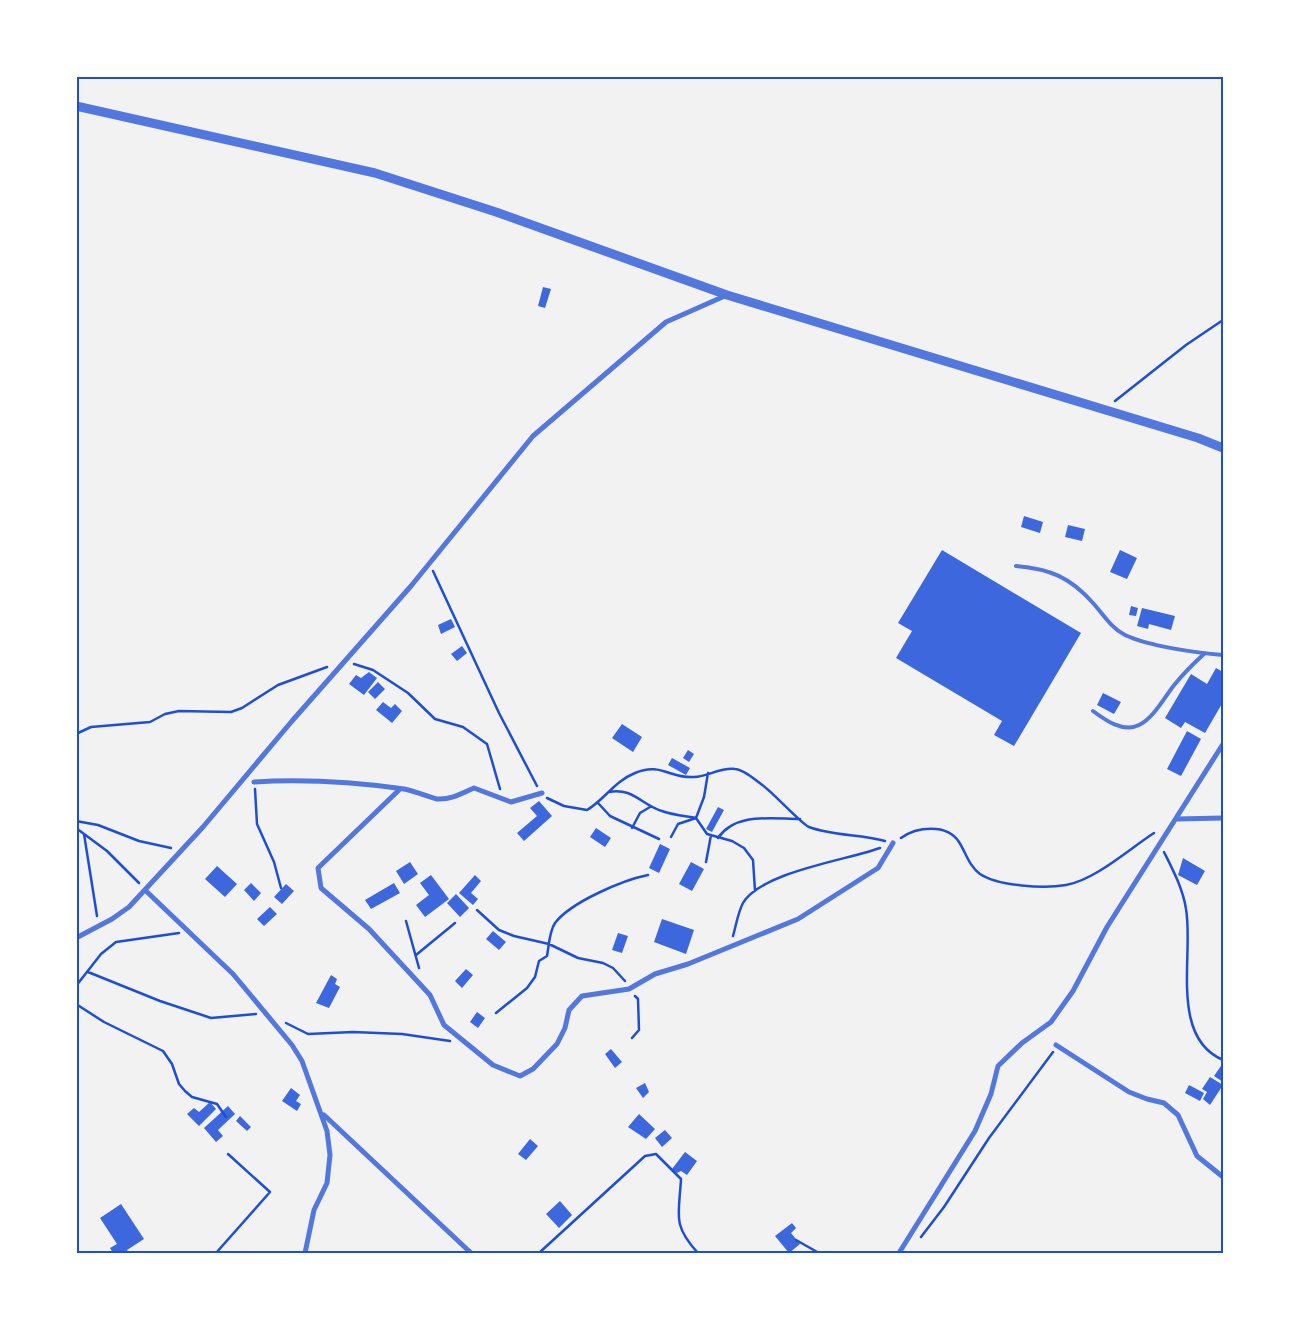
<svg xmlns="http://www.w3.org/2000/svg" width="1299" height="1329" font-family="Poppins,sans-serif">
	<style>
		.building { fill: #3d67dc }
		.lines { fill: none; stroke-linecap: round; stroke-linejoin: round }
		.path { stroke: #1d4ed8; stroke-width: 2.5 }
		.service { stroke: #5277de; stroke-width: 4 }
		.minor { stroke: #5277de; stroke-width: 5 }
		.tertiary { stroke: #5277de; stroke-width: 9 }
		.neatline { fill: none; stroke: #1d4ed8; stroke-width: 2 }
	</style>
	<rect width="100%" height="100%" fill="#f2f2f2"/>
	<path class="building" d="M543,287L551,289L545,308L538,306Z
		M1024,516L1043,522L1040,533L1021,527Z
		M1068,525L1085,529L1082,541L1065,537Z
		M942,550L1081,633L1014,746L994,735L1002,721L896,658L912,631L898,623Z
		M1120,550L1137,558L1127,579L1110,572Z
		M1131,606L1138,608L1136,616L1129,615Z
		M1142,608L1175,616L1171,630L1149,624L1148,629L1137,626Z
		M451,619L455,627L441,634L438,625Z
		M462,646L467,653L457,661L451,654Z
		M1216,668L1223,672V702L1205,733L1185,722L1181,728L1165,718L1191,674L1207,684Z
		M369,672L377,678L364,695L349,684L356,675L361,678Z
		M378,682L385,689L375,699L368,692Z
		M1103,693L1121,702L1114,714L1097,705Z
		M383,702L391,708L395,704L402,711L392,723L376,710Z
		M622,724L642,737L633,752L612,738Z
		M1187,731L1201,739L1181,776L1167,769Z
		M688,750L694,754L689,762L683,758Z
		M672,758L690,768L686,775L668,765Z
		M539,801L552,816L524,841L517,833L537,816L530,808Z
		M718,807L724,810L712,832L706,829Z
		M596,828L611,838L605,847L590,837Z
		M660,844L670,849L659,873L649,868Z
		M1183,858L1205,871L1197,885L1178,875Z
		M410,862L418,874L404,884L396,871Z
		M691,862L704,869L692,891L679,884Z
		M217,866L237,884L225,897L205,879Z
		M431,875L449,899L425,917L416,905L429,895L420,883Z
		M475,875L481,881L471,893L478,899L473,905L459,893Z
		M251,883L261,893L254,901L244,890Z
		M394,883L400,893L371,909L365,900Z
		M286,884L294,891L282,904L274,897Z
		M456,894L469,908L460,917L447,903Z
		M270,907L277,914L264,926L257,919Z
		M662,919L694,930L686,954L654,942Z
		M493,931L506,942L499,950L486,939Z
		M618,933L628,936L622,953L612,950Z
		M466,969L473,975L462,988L455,981Z
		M331,975L337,979L335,984L340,987L329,1008L316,1003Z
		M477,1012L485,1018L478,1028L470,1022Z
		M611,1049L622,1062L615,1068L605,1054Z
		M1223,1063V1082L1214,1076Z
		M1210,1077L1223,1085L1210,1105L1203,1099L1207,1092L1202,1089Z
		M645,1083L649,1092L643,1098L636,1088Z
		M1189,1085L1204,1093L1200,1101L1185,1093Z
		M291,1088L300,1095L296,1101L301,1104L297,1111L282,1101Z
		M210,1102L216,1109L199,1126L187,1114L194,1108L199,1112Z
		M228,1106L235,1114L218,1130L223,1136L216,1142L204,1128Z
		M639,1114L655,1129L646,1139L628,1127Z
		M240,1116L251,1127L247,1131L236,1121Z
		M665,1130L672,1138L662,1147L655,1138Z
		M530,1139L538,1146L526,1160L518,1154Z
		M685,1152L697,1161L687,1175L681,1171L677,1173L672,1169Z
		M560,1201L572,1215L559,1228L546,1214Z
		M121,1204L144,1239L127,1250L129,1253H113L110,1248L117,1244L100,1218Z
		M792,1223L796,1228L791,1233L800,1244L789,1253L775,1236Z"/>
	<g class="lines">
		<path class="path" d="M1115,401L1186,345L1223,320
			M433,571L499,713L537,786
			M354,664L373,670L408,693L435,719L463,727L487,744L500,789
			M76,734L91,727L150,722L165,714L179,711L231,712L242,708L278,685L327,667
			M255,789L257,824L274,862L281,888
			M609,792C632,787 642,805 662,811C673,815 685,816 696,818L707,834L732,841L744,848L753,860L755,891
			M547,798L564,806L587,810C604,800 615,781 635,773C661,762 670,779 694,777C708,777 720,767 735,769C743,769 754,779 761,784C773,792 801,824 809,827C833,836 860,834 885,841
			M598,803L610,816L659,839
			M76,821L98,825L139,841L171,848
			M76,828L107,851L139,883
			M632,828L640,813L650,807
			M84,834L97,916
			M671,837L678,824L696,818L704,797L708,773
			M718,838C736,812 772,819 800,819
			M901,838C916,827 947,823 959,842C966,853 969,866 980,874C998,886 1044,889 1066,885C1095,880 1129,849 1154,833
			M1164,852C1173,870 1183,889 1186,909C1194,954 1169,1037 1223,1060
			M706,862L711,835
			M477,910L499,930L514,936L549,944L578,958L603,963L613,968L625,981
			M406,921L419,968
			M733,936C736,926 738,912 743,903C761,872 847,860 880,848
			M416,955L455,923
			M88,972L160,1001L211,1018L256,1014
			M76,986L101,954L116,942L179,933
			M76,1004L104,1022L163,1051L172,1064L179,1084L185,1091L192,1097L217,1104L226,1117
			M496,1013L527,988L535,977L539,961L547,956C549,946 549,932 555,923C571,902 623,880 648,875
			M286,1023L308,1034L353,1032L402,1034L450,1041
			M632,1038L639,1030L638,999L635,996
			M921,1237L944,1207L989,1138L1053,1052
			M796,1240L819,1253
			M216,1253L270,1192L228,1154
			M539,1253L645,1156L656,1154L681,1179C679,1215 672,1225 698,1253"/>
		<path class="service" d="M1016,566C1050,569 1070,577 1093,603C1103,614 1111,628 1125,635C1148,646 1197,653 1223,655
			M1093,711C1105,720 1123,733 1139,725C1154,718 1165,696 1175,684C1184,673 1194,663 1205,653"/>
		<path class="minor" d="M254,782C304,779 354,782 404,789C415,791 428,797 437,799C450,800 463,793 474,788L511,802L542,793
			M400,789L318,868L321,888L369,929L430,995L444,1025L493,1065L520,1076L533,1069L557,1044L565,1028L569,1010L582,996L629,989L655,974L688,964L798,919L878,868L893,843
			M1177,819L1223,818
			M145,890L233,974L292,1045L302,1061L327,1131L330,1155L327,1183L314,1210L305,1253
			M76,938L112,919L129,907L203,827L292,721L411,586L533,436L666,322L727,295
			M1056,1045L1129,1092L1147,1099L1164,1103L1178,1115L1197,1156L1223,1177
			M324,1115L471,1253
			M899,1253L975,1131L991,1094L998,1066L1022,1043L1051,1022L1073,991L1107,927L1223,744"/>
		<path class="tertiary" d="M76,106L375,173L496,212L727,295L1198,438L1223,448"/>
	</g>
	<rect width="1299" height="1329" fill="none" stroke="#ffffff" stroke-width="155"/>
	<rect x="78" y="78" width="1144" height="1174" class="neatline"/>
</svg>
